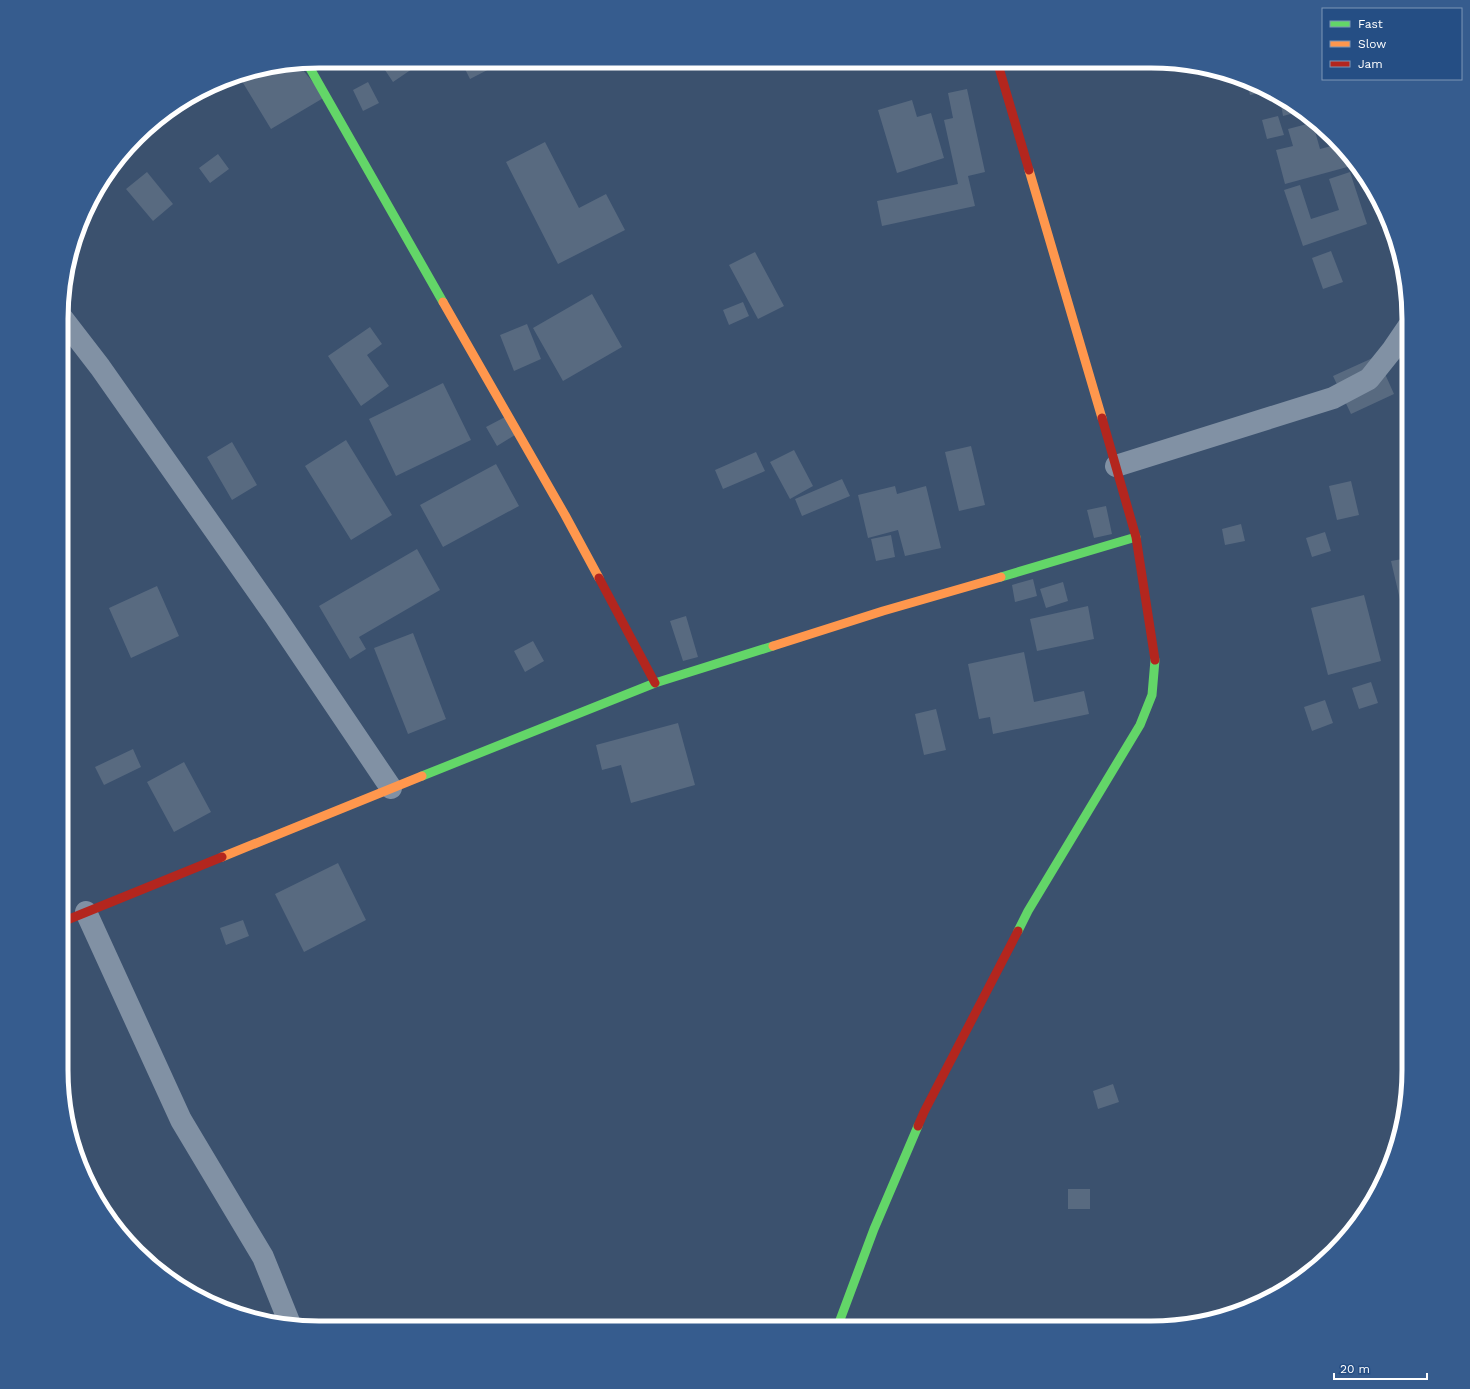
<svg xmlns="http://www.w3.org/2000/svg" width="1470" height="1389" font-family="'Work Sans',sans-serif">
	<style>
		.building { fill: #586a80 }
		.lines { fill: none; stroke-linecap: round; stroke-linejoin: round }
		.street { stroke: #8191a4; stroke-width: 22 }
		.fast { stroke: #63d668; stroke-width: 9 }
		.slow { stroke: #ff974d; stroke-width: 9 }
		.jam { stroke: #b3261e; stroke-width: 9 }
		.rim { fill: none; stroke: #fff; stroke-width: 5 }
	</style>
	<rect width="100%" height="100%" fill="#3b516e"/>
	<path class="building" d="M399,61H411L415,67L393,82L385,70Z
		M461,61H505L470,79Z
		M298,64L325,97L271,129L240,78L249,72L286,66L288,71Z
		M368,82L379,103L363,111L353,90Z
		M1247,83L1266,88L1270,91L1250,95Z
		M211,89L212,92L180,110L179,108Z
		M967,89L985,172L968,176L975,206L882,226L877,201L958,184L944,120L953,118L948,93Z
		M1280,98L1297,112H1298L1283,116Z
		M912,100L917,117L931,113L944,158L897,173L878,110Z
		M1278,116L1284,135L1267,139L1262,120Z
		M1311,123L1313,124L1320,149L1339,144L1346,151L1351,166L1285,184L1276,150L1293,146L1288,129Z
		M545,142L579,208L606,194L625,230L558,264L506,162Z
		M218,154L229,169L210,183L199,168Z
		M147,172L173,204L153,221L126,189Z
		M1350,172L1367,224L1303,246L1284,190L1300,185L1311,219L1339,210L1329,179Z
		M1331,251L1343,282L1323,289L1312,258Z
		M755,252L784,306L758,319L729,265Z
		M592,294L622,347L563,381L533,328Z
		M743,302L749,316L729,325L723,310Z
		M527,324L541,359L514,371L500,335Z
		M370,327L382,344L367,355L389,386L361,406L328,356Z
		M1408,348V384L1397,352Z
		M1377,356L1394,394L1351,414L1333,376Z
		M443,383L471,440L396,476L369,419Z
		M505,417L515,435L497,446L486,427Z
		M346,440L392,515L351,540L305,466Z
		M232,442L257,485L232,500L207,457Z
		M971,446L985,505L959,511L945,452Z
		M794,450L813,486L790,499L770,462Z
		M756,452L765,471L723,489L715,470Z
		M496,464L519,506L443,547L420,505Z
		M842,479L850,496L802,516L795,499Z
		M1351,481L1359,515L1337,520L1329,486Z
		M895,486L897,494L926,486L941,548L905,556L898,530L868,538L858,495Z
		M1106,506L1112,534L1094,538L1087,510Z
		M1241,524L1245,541L1225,545L1222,529Z
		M1325,532L1331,551L1312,557L1306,538Z
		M891,535L895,557L876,561L871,539Z
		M417,549L440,590L359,637L366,649L350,659L319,606Z
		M1408,558L1409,607L1402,608L1391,561Z
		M1033,579L1037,596L1015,602L1012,585Z
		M1063,582L1068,601L1046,608L1040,589Z
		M157,586L179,636L131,658L109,608Z
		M1364,595L1381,661L1328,675L1311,608Z
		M1088,606L1094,639L1037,651L1030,619Z
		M686,616L698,657L683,661L670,621Z
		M413,633L446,719L408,734L374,648Z
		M533,641L544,661L525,672L514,651Z
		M1024,652L1034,702L1084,691L1089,714L993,734L990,717L979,719L968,664Z
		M1371,682L1378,703L1359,709L1352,688Z
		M1325,700L1333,723L1312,731L1304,707Z
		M936,709L946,750L924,755L915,714Z
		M678,723L695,785L631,803L621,765L602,770L596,745Z
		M133,749L141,767L104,785L95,767Z
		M184,762L211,812L174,832L147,782Z
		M1409,797V822H1408L1401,799Z
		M338,863L366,920L304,952L275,894Z
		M243,920L249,936L226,945L220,928Z
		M1113,1084L1119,1102L1098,1109L1093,1091Z
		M1068,1189H1090V1209H1068Z"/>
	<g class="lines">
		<path class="street" d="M63,319L100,367L275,616L391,788
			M1116,466L1333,398L1369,379L1393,349L1408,327
			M86,912L181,1120L263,1257L290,1324"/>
		<path class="fast" d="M307,63L443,302
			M1001,577L1136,537
			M422,776L655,683L773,646
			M1018,931L1028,911L1140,725L1152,695L1155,660
			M837,1328L874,1229L918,1126"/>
		<path class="slow" d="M1029,170L1102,418
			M443,302L565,515L599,578
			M773,646L883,611L1001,577
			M222,857L422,776"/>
		<path class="jam" d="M997,61L1029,170
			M1102,418L1136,537L1155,660
			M599,578L655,683
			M62,922L222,857
			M918,1126L924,1112L1018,931"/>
	</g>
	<path d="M0 0H1470V1389H0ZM319 68H1151A251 251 0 0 1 1402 319V1070A251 251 0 0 1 1151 1321H319A251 251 0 0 1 68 1070V319A251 251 0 0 1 319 68Z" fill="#365c8e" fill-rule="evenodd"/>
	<path class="rim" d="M319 68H1151A251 251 0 0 1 1402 319V1070A251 251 0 0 1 1151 1321H319A251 251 0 0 1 68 1070V319A251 251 0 0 1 319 68Z"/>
	<rect x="1322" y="8" width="140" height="72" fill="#254e84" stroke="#7c95b5"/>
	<rect x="1330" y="21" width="20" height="6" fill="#63d668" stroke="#7c95b5"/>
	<text x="1358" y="28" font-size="12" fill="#ffffff">Fast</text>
	<rect x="1330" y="41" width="20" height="6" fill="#ff974d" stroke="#7c95b5"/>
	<text x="1358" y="48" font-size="12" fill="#ffffff">Slow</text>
	<rect x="1330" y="61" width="20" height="6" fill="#b3261e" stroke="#7c95b5"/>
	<text x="1358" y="68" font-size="12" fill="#ffffff">Jam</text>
	<path d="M1334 1373v6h93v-6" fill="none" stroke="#ffffff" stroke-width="2"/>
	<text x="1340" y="1373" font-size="12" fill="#ffffff" stroke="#254e84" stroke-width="3" paint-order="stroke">20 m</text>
</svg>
